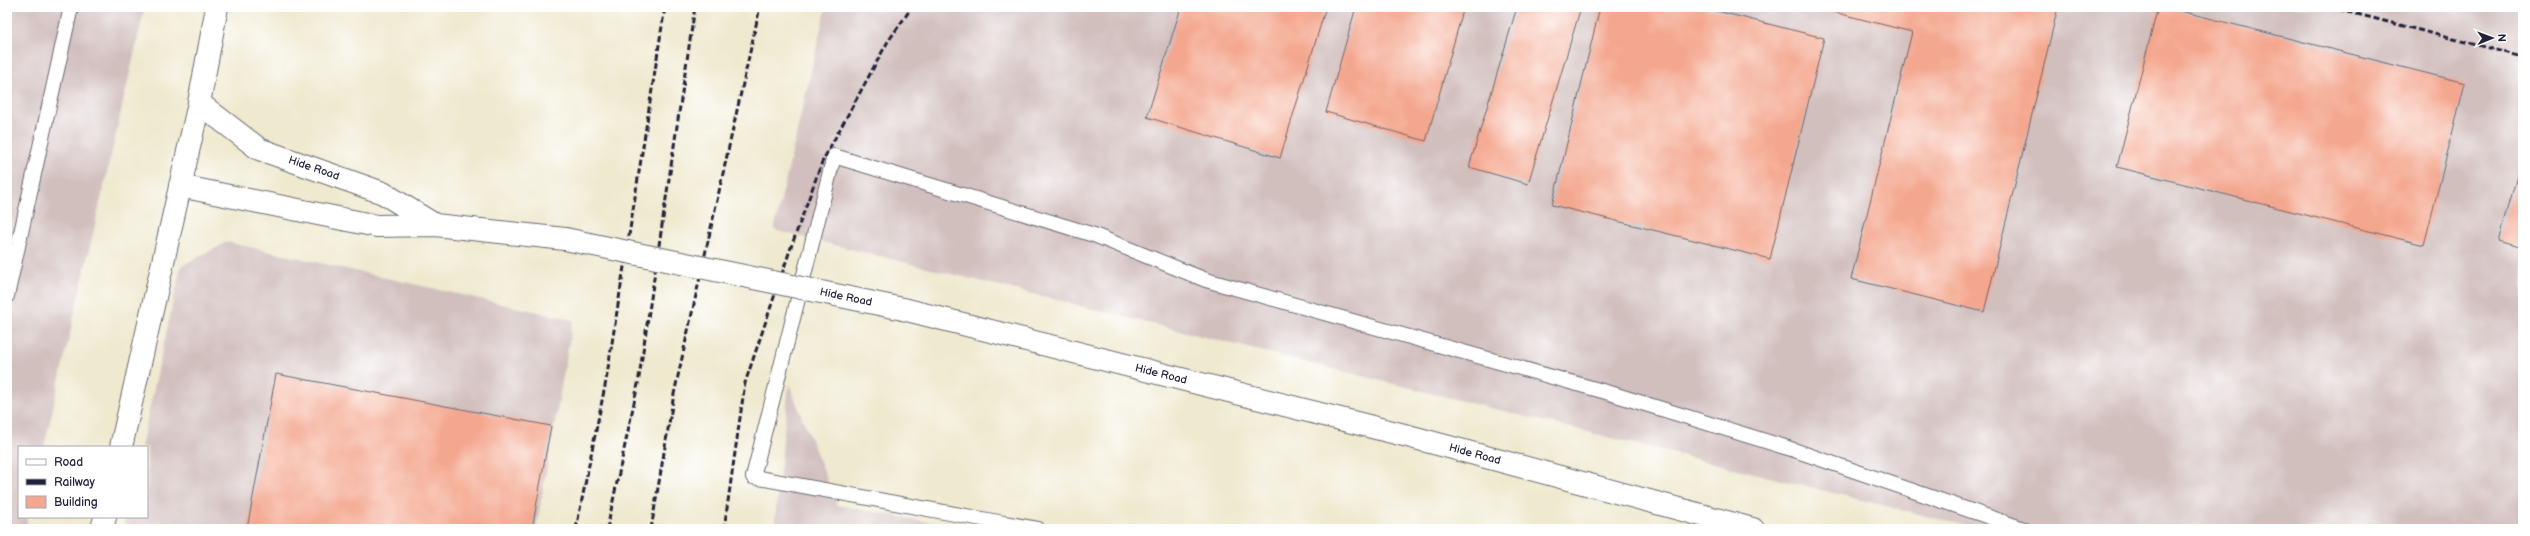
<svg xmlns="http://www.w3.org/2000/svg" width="2530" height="536" font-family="'Balsamiq Sans',sans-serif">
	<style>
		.industrial { fill: #d1bfbe }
		.building { fill: #f4a78f }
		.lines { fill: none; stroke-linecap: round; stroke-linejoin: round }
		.service-casing { stroke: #6a686f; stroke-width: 16 }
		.tertiary-casing { stroke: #6a686f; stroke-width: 24 }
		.secondary-casing { stroke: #6a686f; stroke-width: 24 }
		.service { stroke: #fff; stroke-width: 14 }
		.tertiary { stroke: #fff; stroke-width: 22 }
		.secondary { stroke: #fff; stroke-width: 22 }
		.rail { stroke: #22223b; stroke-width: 3; stroke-dasharray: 6 3; stroke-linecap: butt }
		.tertiary-bridge-casing { stroke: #6a686f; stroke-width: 24; stroke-linecap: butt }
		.tertiary-bridge { stroke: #fff; stroke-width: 22 }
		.labels { text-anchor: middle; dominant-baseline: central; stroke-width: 4; stroke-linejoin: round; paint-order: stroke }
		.street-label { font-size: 11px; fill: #22223b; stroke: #fff }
	</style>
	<rect width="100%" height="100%" fill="#fff"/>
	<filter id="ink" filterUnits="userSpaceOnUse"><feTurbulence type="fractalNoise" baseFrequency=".025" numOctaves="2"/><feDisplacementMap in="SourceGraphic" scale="8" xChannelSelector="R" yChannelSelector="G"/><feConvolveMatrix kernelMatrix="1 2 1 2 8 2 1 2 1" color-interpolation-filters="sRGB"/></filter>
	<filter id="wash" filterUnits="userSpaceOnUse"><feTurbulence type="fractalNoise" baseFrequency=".012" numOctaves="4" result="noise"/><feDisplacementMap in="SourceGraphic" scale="16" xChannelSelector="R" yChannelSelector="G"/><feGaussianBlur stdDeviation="0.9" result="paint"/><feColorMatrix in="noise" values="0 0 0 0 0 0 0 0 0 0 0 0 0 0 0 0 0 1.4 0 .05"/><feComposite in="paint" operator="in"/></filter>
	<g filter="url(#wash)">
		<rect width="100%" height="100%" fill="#efe9cf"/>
		<path class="industrial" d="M7,7H145L44,447H19V517H28L25,529H7Z
			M826,7H2523V529H1978L774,230Z
			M227,242L573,320L536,529H123L125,517H147V447H141L181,266Z
			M789,384L837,505L965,529H774Z"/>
		<g id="blocks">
			<path class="building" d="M1181,7H1326L1280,158L1147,117Z
				M1356,7H1464L1426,141L1326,112Z
				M1517,7H1581L1528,184L1469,167Z
				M1600,7H1701L1824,38L1770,259L1552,205Z
				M1814,7H2058L1984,312L1851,279L1912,32Z
				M2158,7H2165L2465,83L2424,245L2117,167Z
				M2523,154V248L2499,241Z
				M276,374L551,426L532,529H247Z"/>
		</g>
	</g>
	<g filter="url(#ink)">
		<use href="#blocks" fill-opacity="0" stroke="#6a686f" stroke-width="1"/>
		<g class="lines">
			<defs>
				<path id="service" d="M7,296L71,7
					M1004,523L1038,529
					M1011,529L1004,523L753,477L834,156L1094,235L1206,280L1613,394L1788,448L2024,529"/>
				<path id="tertiary" d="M199,103L259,149L383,193L435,225
					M180,186L377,226L435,225L565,239
					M903,309L1408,436L1753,529"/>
				<path id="secondary" d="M121,447L199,103L217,7
					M102,529L105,517"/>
			</defs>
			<use href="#service" class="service-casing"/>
			<use href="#tertiary" class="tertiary-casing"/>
			<use href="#secondary" class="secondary-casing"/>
			<use href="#service" class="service"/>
			<use href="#tertiary" class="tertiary"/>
			<use href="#secondary" class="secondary"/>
			<path class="rail" d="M2330,7L2523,57
				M576,529L606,381L665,7
				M607,529L638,384L695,7
				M651,529L674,394L760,7
				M724,529L745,383L790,250L822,162L887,43L912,7"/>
			<defs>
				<path id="tertiary-bridge" d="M565,239L903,309"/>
			</defs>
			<use href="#tertiary-bridge" class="tertiary-bridge-casing"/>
			<use href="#tertiary-bridge" class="tertiary-bridge"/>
		</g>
	</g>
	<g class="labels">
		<g class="street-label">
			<text transform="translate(314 168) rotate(19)">Hide Road</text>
			<text transform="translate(846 297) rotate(12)">Hide Road</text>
			<text transform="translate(1161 374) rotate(14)">Hide Road</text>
			<text transform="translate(1475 454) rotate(15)">Hide Road</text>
		</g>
	</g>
	<rect width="2530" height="536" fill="none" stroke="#fff" stroke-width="24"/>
	<rect x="18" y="446" width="130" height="72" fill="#ffffff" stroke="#a7a7b1"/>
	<rect x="26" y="459" width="20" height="6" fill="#ffffff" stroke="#a7a7b1"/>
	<text x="54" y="466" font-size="12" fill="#22223b">Road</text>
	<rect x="26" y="479" width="20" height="6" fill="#22223b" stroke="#a7a7b1"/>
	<text x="54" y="486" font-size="12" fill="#22223b">Railway</text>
	<rect x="26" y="496" width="20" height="12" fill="#f4a78f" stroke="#a7a7b1"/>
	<text x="54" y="506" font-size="12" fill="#22223b">Building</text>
	<g transform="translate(2492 38) rotate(89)" stroke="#ffffff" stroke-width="3" paint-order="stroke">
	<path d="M0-3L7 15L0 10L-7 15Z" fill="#22223b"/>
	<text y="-6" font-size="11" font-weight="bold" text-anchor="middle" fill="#22223b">N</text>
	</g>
</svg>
